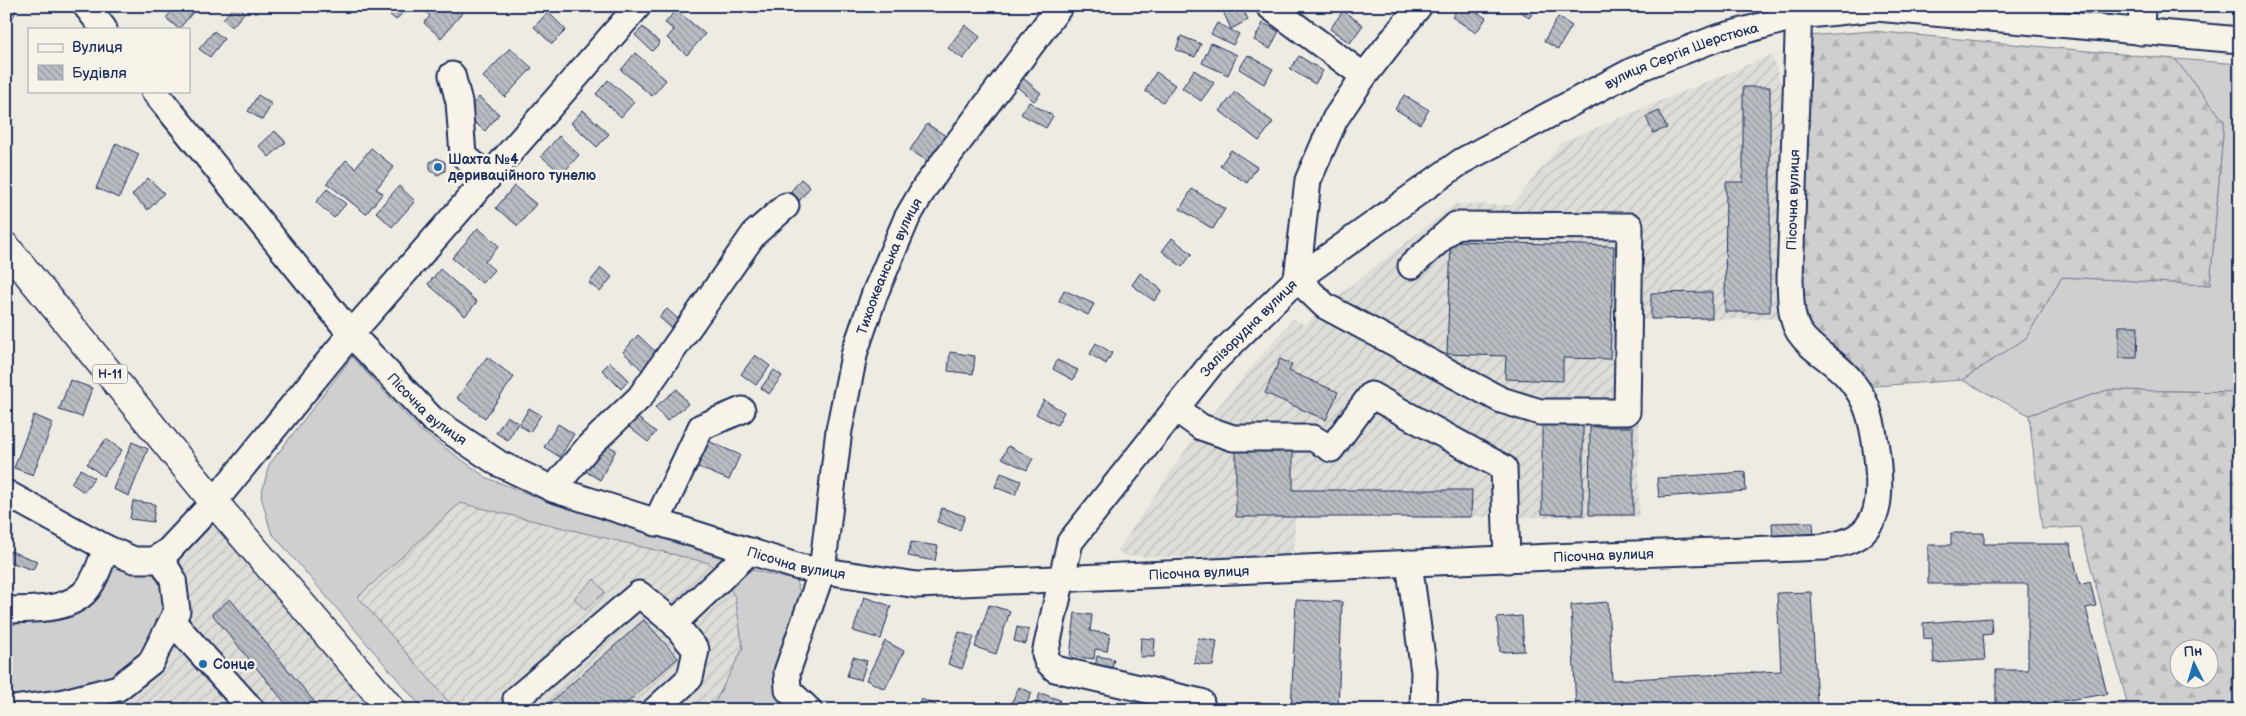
<svg xmlns="http://www.w3.org/2000/svg" width="2246" height="716" font-family="'Balsamiq Sans',sans-serif">
	<style>
		.industrial { fill: url(#industrial-furrows) }
		.grass { fill: #cfcfcf; stroke: #757f96 }
		.forest { fill: url(#forest-firs); stroke: #757f96; fill-rule: evenodd }
		.building { fill: url(#building-back-hatch); stroke: #1b2f5e }
		.lines { fill: none; stroke-linecap: round; stroke-linejoin: round }
		.minor-casing { stroke: #1b2f5e; stroke-width: 29 }
		.major-casing { stroke: #1b2f5e; stroke-width: 31 }
		.minor { stroke: #f7f3e8; stroke-width: 25 }
		.major { stroke: #f7f3e8; stroke-width: 28 }
		.poi-dot { fill: #1f6fb2; stroke: #f7f3e8; stroke-width: 2 }
		.labels { text-anchor: middle; dominant-baseline: central; stroke-width: 5; stroke-linejoin: round; paint-order: stroke }
		.shield { fill: #f7f3e8; stroke: #5d6a87; stroke-width: 1 }
		.shield-label { font-size: 12px; font-weight: bold; fill: #1b2f5e }
		.street-label { font-size: 14px; fill: #1b2f5e; stroke: #f7f3e8 }
		.poi-label { font-size: 14px; font-weight: bold; fill: #1b2f5e; stroke: #f7f3e8; text-anchor: start }
	</style>
	<defs>
		<pattern id="industrial-furrows" width="10" height="10" patternUnits="userSpaceOnUse" patternTransform="scale(1.25)"><rect width="10" height="10" fill="#deddd8"/><path d="M-1 1l2-2M0 10L10 0M9 11l2-2" fill="none" stroke="#bebebc"/></pattern>
		<pattern id="forest-firs" width="22" height="20" patternUnits="userSpaceOnUse" patternTransform="scale(1.25)"><rect width="22" height="20" fill="#cfcfcf"/><path d="M5 1l3.5 6h-7zM16 11l3.5 6h-7z" fill="#b1b2b4"/></pattern>
		<pattern id="building-back-hatch" width="6" height="6" patternUnits="userSpaceOnUse" patternTransform="scale(1.25)"><rect width="6" height="6" fill="#babdc2"/><path d="M-1 5l2 2M0 0l6 6M5-1l2 2" fill="none" stroke="#969aa1"/></pattern>
	</defs>
	<rect width="100%" height="100%" fill="#eeebe2"/>
	<filter id="ink" filterUnits="userSpaceOnUse"><feTurbulence type="fractalNoise" baseFrequency=".02" numOctaves="2"/><feDisplacementMap in="SourceGraphic" scale="10" xChannelSelector="R" yChannelSelector="G"/><feConvolveMatrix kernelMatrix="1 2 1 2 8 2 1 2 1" color-interpolation-filters="sRGB"/></filter>
	<g filter="url(#ink)">
		<path class="industrial" d="M1771,55L1782,85L1781,319L1639,320V517H1295L1294,559L1123,556L1118,550L1201,427L1293,319L1305,325L1325,306L1455,204L1512,205L1562,142Z
			M214,502L392,710H6L160,557Z
			M460,502L710,563L735,597L743,648L711,710H456L358,597Z"/>
		<path class="grass" d="M2175,59L2240,64V392L2108,390L2029,415L1962,380L2026,338L2062,277L2210,285L2224,121Z
			M352,357L420,430L487,478L549,502L725,559L715,569L709,563L460,503L358,597L456,710H424L271,532L261,496L269,465Z
			M106,548L154,560L177,611L118,688L6,710V618L74,600Z
			M746,568L796,581L802,600L776,697L790,710H711L743,648L735,597L727,584Z
			M594,579L605,592L585,610L574,598Z"/>
		<path class="forest" d="M1872,31L2175,59L2224,121L2210,285L2062,277L2026,338L1962,380L1875,386L1820,347L1799,306L1808,36Z
			M2108,390L2240,392V710H2075L2127,702L2080,527L2042,529L2029,415ZM2178,648H2208V678H2178Z"/>
		<path class="building" d="M6,6L17,8L6,34Z
			M176,6H198L179,29L166,18Z
			M235,6H239L245,12L232,27L223,19Z
			M383,6H400L405,10L396,20L382,8Z
			M419,6H468L441,38L424,23L430,16Z
			M1228,6H1242L1248,20L1231,29L1222,9Z
			M1459,6H1467L1486,18L1476,33L1452,17Z
			M1514,6H1538L1529,18Z
			M676,10L705,34L687,55L667,38L674,30L665,23Z
			M1343,11L1363,25L1350,43L1330,29Z
			M548,12L566,30L552,44L534,27Z
			M1558,17L1572,26L1558,49L1544,41Z
			M1217,23L1239,34L1233,45L1211,34Z
			M1263,23L1279,31L1270,49L1254,40Z
			M965,25L980,37L963,59L948,48Z
			M643,27L660,43L652,51L635,35Z
			M214,31L224,39L210,57L199,49Z
			M1181,36L1201,44L1195,57L1176,50Z
			M1211,43L1237,55L1228,75L1202,63Z
			M510,48L532,68L505,97L483,77Z
			M635,53L666,80L652,96L621,70Z
			M1248,55L1273,69L1264,84L1239,69Z
			M1299,56L1323,71L1315,84L1290,69Z
			M1194,70L1214,83L1201,101L1182,88Z
			M1156,72L1175,85L1163,102L1145,91Z
			M1023,78L1041,93L1034,101L1016,86Z
			M608,80L634,102L621,117L596,94Z
			M1743,87H1770V312H1725L1726,182H1743Z
			M1235,92L1273,122L1259,141L1220,111Z
			M258,95L272,104L262,120L248,111Z
			M1404,95L1429,110L1420,124L1395,109Z
			M479,97L499,114L485,131L464,114Z
			M1029,102L1053,116L1046,128L1021,114Z
			M583,110L609,134L597,147L571,123Z
			M1659,111L1667,128L1653,133L1646,117Z
			M927,124L946,136L929,162L910,150Z
			M275,131L286,142L269,157L259,146Z
			M559,136L579,155L562,174L541,156Z
			M116,143L139,154L119,198L96,188Z
			M371,148L394,167L376,189L383,193L366,214L327,183L346,160L355,168Z
			M1231,150L1257,167L1247,183L1220,166Z
			M437,158L445,162V171L438,175L430,171V162Z
			M148,178L164,193L148,210L132,195Z
			M801,179L810,187L797,204L787,196Z
			M399,186L415,201L392,227L376,212Z
			M514,186L536,204L518,226L496,208Z
			M327,189L346,204L334,218L316,202Z
			M1192,189L1225,209L1213,229L1180,209Z
			M478,228L499,246L485,262L494,270L482,283L452,258Z
			M1172,238L1192,254L1182,267L1162,251Z
			M1451,241L1614,246L1610,359L1563,358V381L1505,379L1506,356L1447,354Z
			M601,268L612,277L600,292L589,283Z
			M440,269L477,302L465,316L428,284Z
			M1140,273L1162,290L1154,301L1132,285Z
			M1064,290L1094,304L1088,315L1059,301Z
			M1712,292V318L1651,319V293Z
			M667,309L687,327L679,335L659,317Z
			M2119,326H2138L2137,358H2119Z
			M638,335L658,354L642,370L623,352Z
			M1096,343L1112,353L1106,364L1090,354Z
			M950,352L975,356L973,374L948,371Z
			M755,355L770,366L756,385L741,374Z
			M487,357L514,377L485,418L457,398Z
			M1280,359L1292,365L1289,371L1338,392L1326,420L1265,393Z
			M1057,360L1078,370L1073,380L1053,369Z
			M610,362L629,380L621,389L602,370Z
			M774,370L782,376L769,394L761,388Z
			M70,380L92,388L82,417L59,410Z
			M677,389L688,404L667,421L655,407Z
			M1044,400L1064,412L1057,425L1036,414Z
			M529,408L541,415L530,432L519,425Z
			M633,414L656,432L648,442L625,424Z
			M34,415L53,423L33,475L14,468Z
			M507,416L518,423L508,440L496,433Z
			M1542,421H1583V515L1542,514Z
			M558,424L574,434L560,457L544,447Z
			M1590,427H1633V515H1589Z
			M106,439L122,450L103,476L87,464Z
			M706,440L740,455L729,480L695,466Z
			M132,442L148,449L129,496L113,489Z
			M601,442L616,450L600,480L585,471Z
			M1008,446L1033,458L1027,470L1002,458Z
			M1236,450H1293V490H1472L1471,517H1236Z
			M81,469L94,478L84,492L71,483Z
			M1745,472L1746,491L1659,497L1657,478Z
			M1001,473L1021,481L1015,495L995,487Z
			M133,501L155,504L153,522L130,519Z
			M942,508L965,516L960,530L937,522Z
			M1813,522L1814,539L1773,541L1772,523Z
			M1951,533H1984V544H2070L2080,585L2090,582L2096,606L2086,608L2107,694L2030,706H1996V670H2028V584H1928V545H1951Z
			M911,542L938,546L935,561L908,556Z
			M10,551L37,561L33,570L7,561Z
			M1811,592L1817,704L1717,710H1576L1571,605L1608,602L1612,680L1781,671L1777,593Z
			M864,597L891,606L881,639L853,631Z
			M230,599L321,710H291L212,614Z
			M1296,600L1342,602L1338,710H1291Z
			M989,605L1010,611L996,654L975,647Z
			M1075,613L1092,615L1090,631L1110,634L1107,651L1095,649L1094,659L1070,656Z
			M1522,616L1524,651L1500,652L1497,618Z
			M1991,618L1992,634L1983,635L1985,660L1934,663L1932,638L1924,639L1923,623Z
			M644,620L678,658L619,710H549L546,706Z
			M1017,627L1029,630L1026,644L1014,641Z
			M959,632L974,637L962,669L948,664Z
			M1141,638L1155,639L1154,657H1140Z
			M1198,638L1217,641L1213,666L1194,663Z
			M885,641L904,651L885,689L866,680Z
			M1097,656L1114,659L1111,671L1095,668Z
			M853,657L867,661L861,680L847,676Z
			M1019,687L1032,693L1023,710H1008Z
			M1040,693L1060,700L1056,710H1034Z
			M921,699L936,705L935,710H916Z"/>
		<g class="lines">
			<defs>
				<g id="minor">
					<path d="M86,6L104,29"/>
					<path d="M1269,6L1364,76"/>
					<path d="M2141,32L2142,6"/>
					<path d="M452,75L459,102L463,155L489,177"/>
					<path id="s1" d="M154,91L351,334L432,419L498,463L553,489L799,567L917,585L1551,557L1824,547C1838,544 1852,542 1863,532C1869,526 1876,515 1877,506C1882,481 1875,423 1864,401C1861,394 1856,388 1852,382C1837,361 1813,353 1799,332C1790,318 1791,297 1790,280L1799,6"/>
					<path id="s2" d="M1411,266L1456,225L1630,226L1627,412H1540L1501,400L1325,306L1297,279L1462,161L1632,71L1717,38L1798,16L1876,8L2240,40"/>
					<path d="M1176,409L1201,427L1233,438H1313L1331,449L1371,395L1504,468L1507,560"/>
					<path d="M553,489L589,446L640,397L754,234L786,206"/>
					<path d="M6,493L106,548L134,560H154L168,551L214,502L351,334L638,6"/>
					<path d="M656,523L701,427L742,410"/>
					<path d="M1409,563L1424,672L1423,710"/>
					<path d="M6,610C32,609 72,612 89,587C97,576 101,562 106,548"/>
					<path d="M172,621L252,710"/>
					<path d="M674,623L750,551"/>
					<path d="M516,699L639,594L674,623L696,650L690,678L655,710"/>
					<path id="s3" d="M1201,702L1055,669L1047,661L1045,654L1070,542L1212,363L1297,279L1308,180L1335,119L1364,76L1419,6"/>
					<path d="M6,710L60,703L118,688L151,662L177,611L173,579L160,557"/>
					<path id="s4" d="M809,710L788,690L787,672L822,571L839,430L855,351L875,293L907,218L925,187L1060,6"/>
				</g>
				<path id="major" d="M6,247L214,502L392,710"/>
			</defs>
			<use href="#minor" class="minor-casing"/>
			<use href="#major" class="major-casing"/>
			<use href="#minor" class="minor"/>
			<use href="#major" class="major"/>
		</g>
	</g>
	<g class="poi-dot">
		<circle cx="438" cy="167" r="5"/>
		<circle cx="203" cy="664" r="5"/>
	</g>
	<g class="labels">
		<rect class="shield" x="92.5" y="364.5" width="35" height="19" rx="4"/>
		<g class="shield-label">
			<text x="110" y="374">Н-11</text>
		</g>
		<g class="street-label">
			<text stroke="none"><textPath href="#s2" startOffset="1234">вулиця Сергія Шерстюка</textPath></text>
			<text stroke="none"><textPath href="#s1" startOffset="2264">Пісочна вулиця</textPath></text>
			<text stroke="none"><textPath href="#s4" startOffset="468">Тихоокеанська вулиця</textPath></text>
			<text stroke="none"><textPath href="#s3" startOffset="562">Залізорудна вулиця</textPath></text>
			<text stroke="none"><textPath href="#s1" startOffset="420">Пісочна вулиця</textPath></text>
			<text stroke="none"><textPath href="#s1" startOffset="1635">Пісочна вулиця</textPath></text>
			<text stroke="none"><textPath href="#s1" startOffset="825">Пісочна вулиця</textPath></text>
			<text stroke="none"><textPath href="#s1" startOffset="1230">Пісочна вулиця</textPath></text>
		</g>
		<g class="poi-label">
			<text x="448" y="159">Шахта №4<tspan x="448" dy="16">дериваційного тунелю</tspan></text>
			<text x="213" y="664">Сонце</text>
		</g>
	</g>
	<rect width="2246" height="716" fill="none" stroke="#f7f3e8" stroke-width="25"/>
	<rect x="12" y="12" width="2221" height="691" fill="none" stroke="#1b2f5e" stroke-width="2" filter="url(#ink)"/>
	<rect x="28" y="28" width="162" height="65" fill="#f7f3e8" stroke="#9fa5b1"/>
	<rect x="38" y="44" width="25" height="8" fill="#f7f3e8" stroke="#9fa5b1"/>
	<text x="72" y="52" font-size="15" fill="#1b2f5e">Вулиця</text>
	<rect x="38" y="65" width="25" height="15" fill="url(#building-back-hatch)" stroke="#9fa5b1"/>
	<text x="72" y="78" font-size="15" fill="#1b2f5e">Будівля</text>
	<g transform="translate(2194 664) rotate(355)"><circle r="24" fill="#f7f3e8" stroke="#9fa5b1"/>
	<path d="M0-4L9 19L0 12L-9 19Z" fill="#1f6fb2"/>
	<text y="-8" font-size="14" font-weight="bold" text-anchor="middle" fill="#1b2f5e">Пн</text>
	</g>
</svg>
